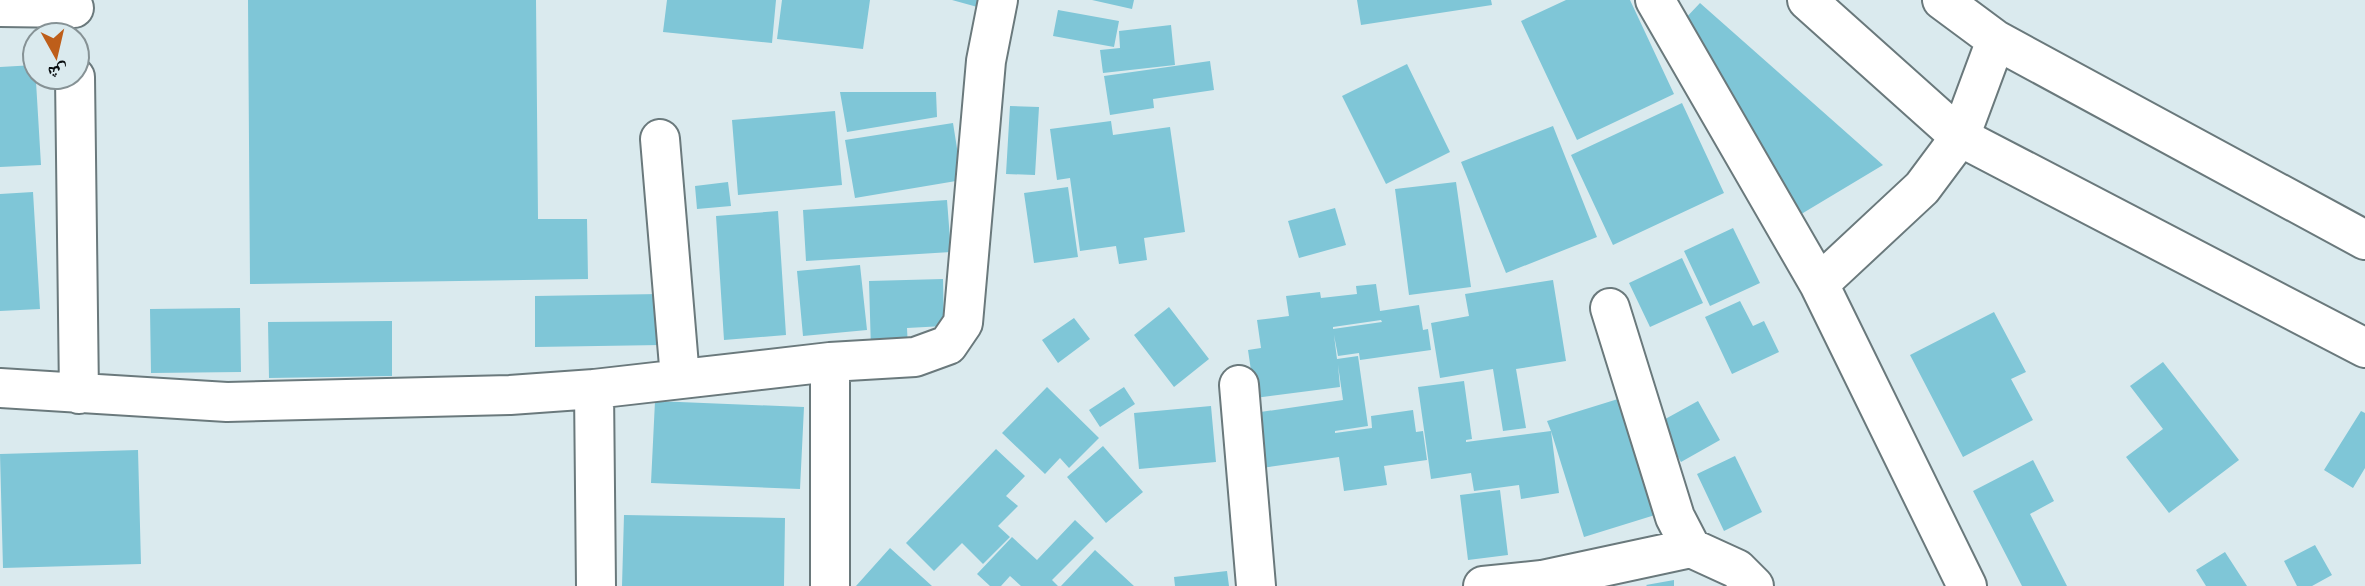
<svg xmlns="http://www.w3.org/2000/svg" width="2365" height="586" font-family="Barlow,'Noto Naskh Arabic',sans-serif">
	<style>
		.building { fill: #7fc6d7; fill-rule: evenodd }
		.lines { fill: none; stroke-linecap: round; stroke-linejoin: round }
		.minor-casing { stroke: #6a797c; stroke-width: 42 }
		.trunk-casing { stroke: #6a797c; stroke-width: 42 }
		.minor { stroke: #fff; stroke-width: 38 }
		.trunk { stroke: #fff; stroke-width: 38 }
	</style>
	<rect width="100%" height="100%" fill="#daeaee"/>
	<path class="building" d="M248,0H536L538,219H587L588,279L250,284Z
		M667,0H776L772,43L663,32Z
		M782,0H870L863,49L777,39Z
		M952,0H983L981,8Z
		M1092,0H1134L1132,9Z
		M1357,0H1491L1492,5L1361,25Z
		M1566,0H1630L1674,94L1577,140L1521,21Z
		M1700,3L1883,165L1798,216L1682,22Z
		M1058,10L1119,21L1114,47L1053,36Z
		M1171,25L1175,65L1103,73L1100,50L1120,48L1119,31Z
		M1210,61L1214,90L1153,99L1154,108L1110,115L1104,76Z
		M1407,64L1450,152L1386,184L1342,96Z
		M35,65L41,165L0,167V67Z
		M840,92H936L937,117L847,132Z
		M1682,103L1724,193L1613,245L1571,155Z
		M1010,106L1039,107L1035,175L1006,174Z
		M835,111L842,185L738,195L732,120Z
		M1111,121L1113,135L1170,127L1185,232L1144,238L1147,260L1119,264L1116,246L1080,251L1070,178L1057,180L1050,129Z
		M953,123L962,180L855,198L845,140Z
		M1553,126L1597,237L1506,273L1461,162Z
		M728,182L731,206L697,209L695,186Z
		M1456,182L1471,287L1409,295L1395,189Z
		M1068,187L1078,257L1034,263L1024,193Z
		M33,192L40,309L0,311V194Z
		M947,200L951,252L806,261L803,210Z
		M1335,208L1346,245L1299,258L1288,221Z
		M778,211L786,335L724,340L716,216Z
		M1733,228L1760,283L1710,306L1684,251Z
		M1682,258L1703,303L1650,327L1629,283Z
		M860,265L867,330L803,336L797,271Z
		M943,279L944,326L907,328L908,349L871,350L869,281Z
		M1553,280L1566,361L1516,369L1526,428L1503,431L1493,369L1440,378L1431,323L1469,316L1465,294Z
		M1376,284L1380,311L1419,305L1423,330L1428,329L1431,350L1360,360L1359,353L1338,356L1334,335L1337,359L1358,356L1368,426L1335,431V433L1372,428L1371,416L1413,410L1416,432L1423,431L1427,460L1384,466L1387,485L1344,491L1339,457L1262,468L1254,413L1343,400L1338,365L1340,387L1255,398L1248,350L1261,348L1257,320L1289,316L1286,296L1320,292L1321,298L1357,294L1356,286ZM1381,320L1382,322L1333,329V327Z
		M660,294L661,345L535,347V296Z
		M1740,301L1753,326L1764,321L1779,352L1732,374L1705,317Z
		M1169,307L1209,359L1174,387L1134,335Z
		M240,308L241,372L151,373L150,309Z
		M1994,312L2026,372L2011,379L2033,420L1963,457L1910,355Z
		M1074,318L1090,339L1058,363L1042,340Z
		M392,321V376L269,378L268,322Z
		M2163,362L2239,460L2169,513L2126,457L2163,429L2130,386Z
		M1464,381L1472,439L1466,440V442L1551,431L1547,421L1618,399L1655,515L1584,537L1551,431L1559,493L1521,499L1519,485L1474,491L1471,473L1431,479L1418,387Z
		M1047,387L1099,438L1069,468L1060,458L1045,474L1002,433Z
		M1124,387L1135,404L1100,427L1089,410Z
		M655,401L804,407L800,489L651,483Z
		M1698,401L1720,440L1681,462L1658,423Z
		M1211,406L1216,462L1139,469L1134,413Z
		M2361,411L2365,413V468L2353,488L2324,470Z
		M1103,446L1143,492L1106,523L1067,477Z
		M996,449L1025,476L1006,496L1018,506L998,526L1010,537L983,564L962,543L934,571L906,543Z
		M138,450L141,564L3,568L0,454Z
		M1735,456L1762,512L1724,531L1697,474Z
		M2033,460L2054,501L2030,514L2067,586H2022L1973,491Z
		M1500,490L1508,555L1468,560L1460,495Z
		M624,515L785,518L784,586H622Z
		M1075,520L1094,538L1052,580L1058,586H1021L1010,576L1001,586H990L977,574L1012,537L1037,560Z
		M2315,545L2332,575L2312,586H2297L2284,561Z
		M890,548L932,586H856Z
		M1095,550L1134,586H1061Z
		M2225,552L2247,586H2206L2196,570Z
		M1227,571L1229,586H1175L1174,577Z
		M1674,580V586H1647L1646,585Z"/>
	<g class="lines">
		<defs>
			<path id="minor" d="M1655,0L1819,284L1967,586
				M0,7L74,8
				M75,77L79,394
				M660,139L680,378
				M1819,284L1922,188L1960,137
				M1610,308L1675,517L1691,548L1737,569L1754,586
				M1239,385L1256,586
				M0,388L227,402L510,395L594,389
				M596,586L594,389L830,362L915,357L948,345L963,323L986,61L998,0
				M830,586V362
				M1483,586L1542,580L1691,548"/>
			<path id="trunk" d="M1807,0L1960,137L2365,348
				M1942,0L1996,40L2365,240
				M1960,137L1996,40"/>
		</defs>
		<use href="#minor" class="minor-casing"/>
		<use href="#trunk" class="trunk-casing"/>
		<use href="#minor" class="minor"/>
		<use href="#trunk" class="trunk"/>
	</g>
	<g transform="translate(56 56) rotate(172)"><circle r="33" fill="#daeaee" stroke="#869295" stroke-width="2"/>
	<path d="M0-5L12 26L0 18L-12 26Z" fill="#be5e1a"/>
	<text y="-10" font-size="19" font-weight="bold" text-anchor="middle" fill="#080d0f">ش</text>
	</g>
</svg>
